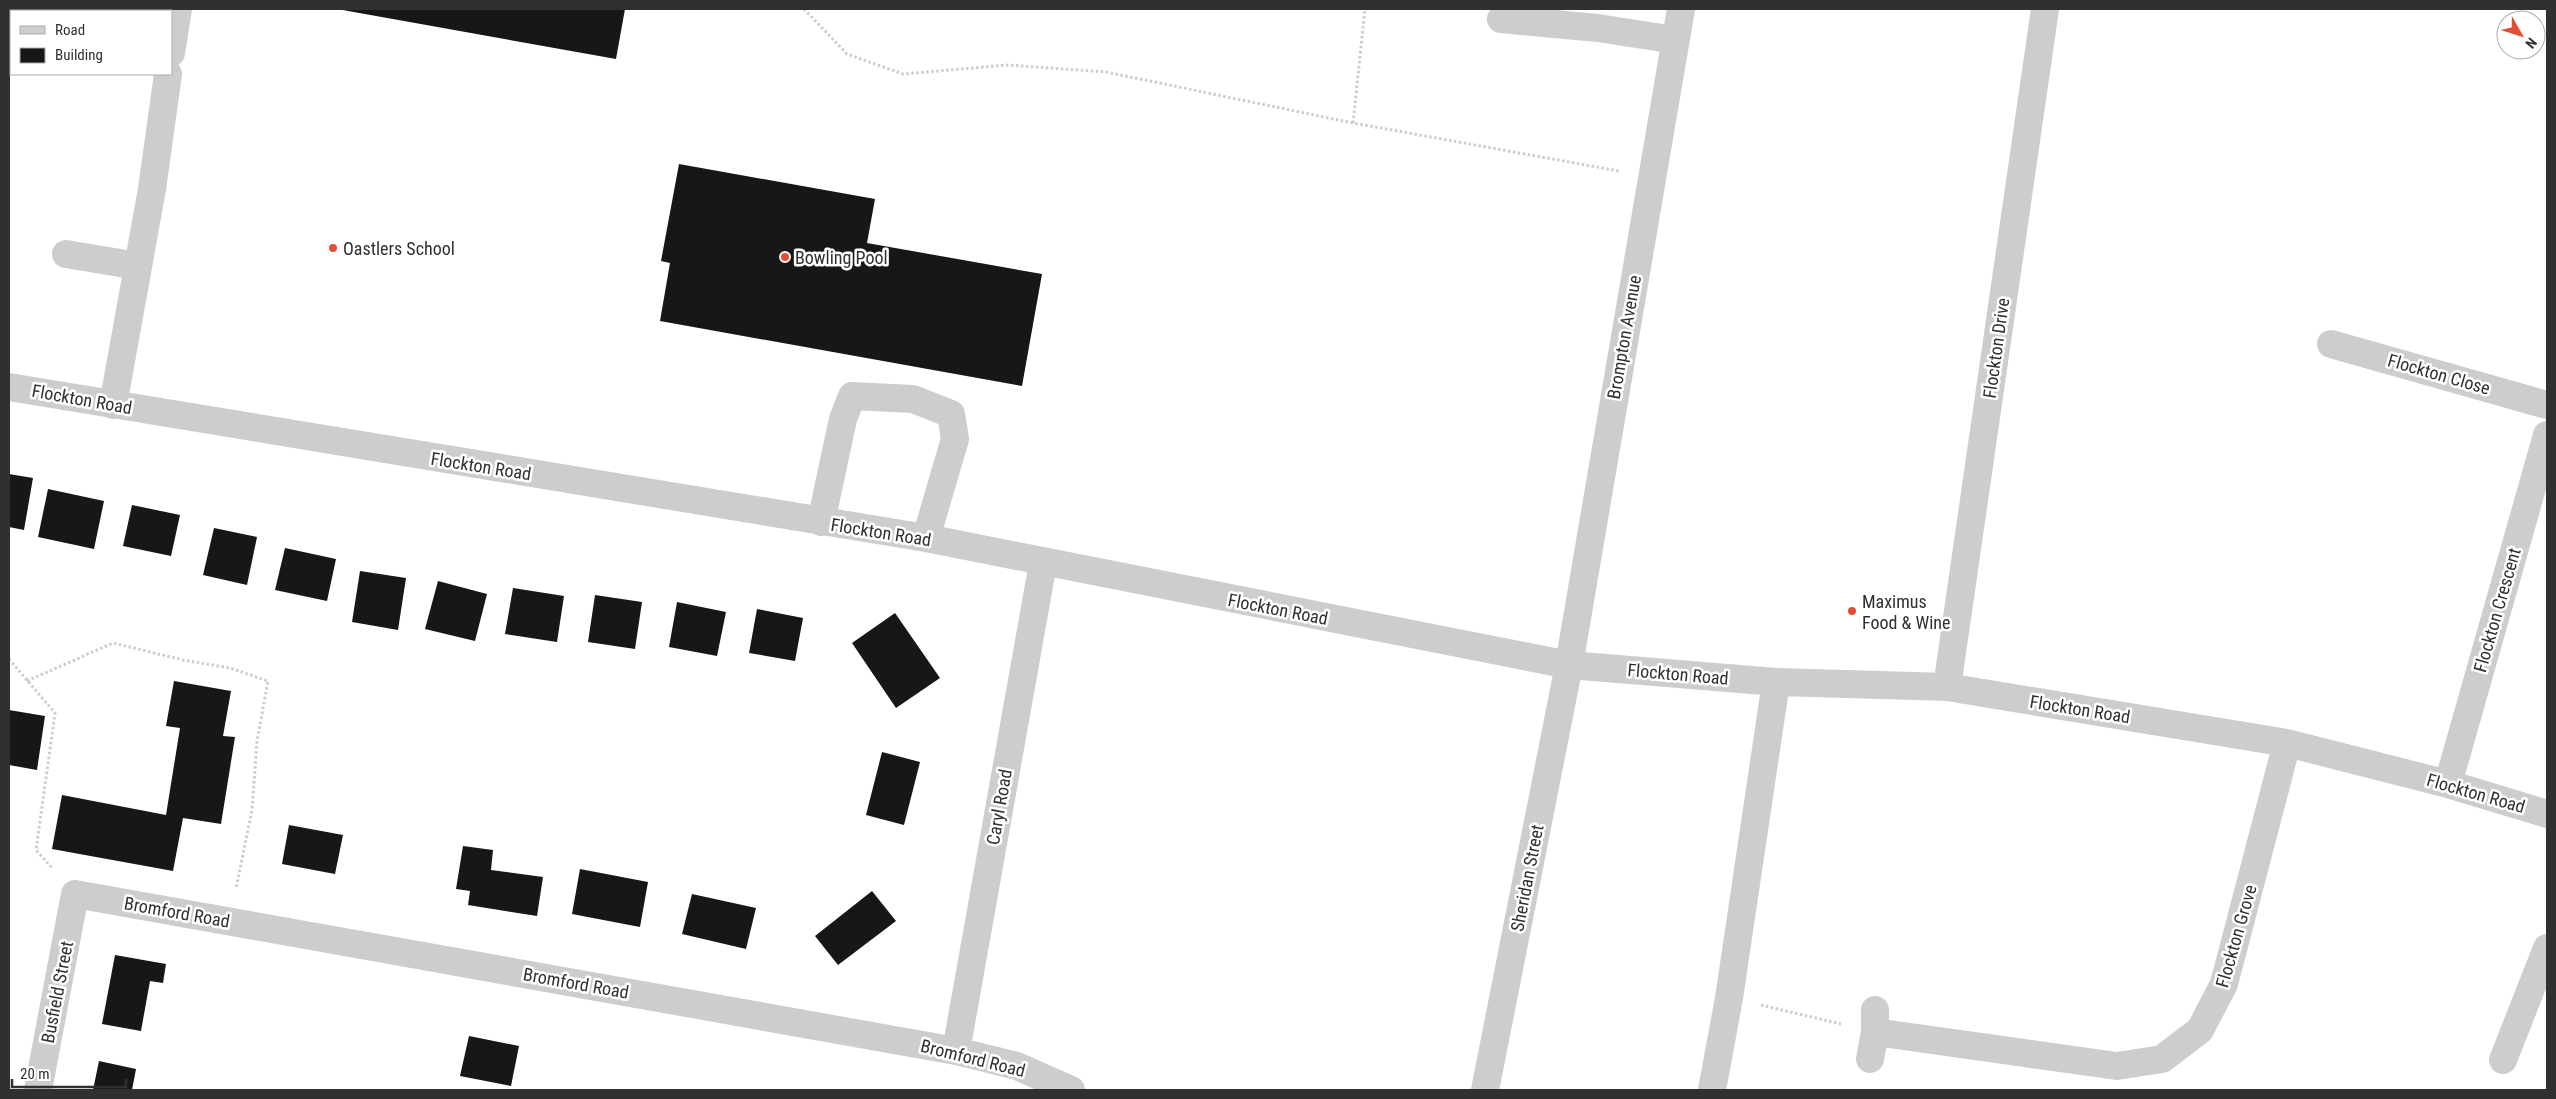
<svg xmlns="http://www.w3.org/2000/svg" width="2556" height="1099" font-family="'Roboto Condensed',sans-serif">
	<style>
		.building { fill: #171717 }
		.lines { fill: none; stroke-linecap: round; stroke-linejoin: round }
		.path { stroke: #cdcdcd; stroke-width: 3; stroke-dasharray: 2.5 2.5; stroke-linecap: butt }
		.minor { stroke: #cdcdcd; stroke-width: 28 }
		.poi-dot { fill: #e34d35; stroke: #fff; stroke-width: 2 }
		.labels { text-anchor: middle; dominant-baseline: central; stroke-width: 5; stroke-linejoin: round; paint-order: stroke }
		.poi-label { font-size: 18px; fill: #303030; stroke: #fff; text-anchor: start }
		.street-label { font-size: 18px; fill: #303030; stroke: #fff }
	</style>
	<rect width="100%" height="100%" fill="#fff"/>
	<path class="building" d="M337,9H625L616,59Z
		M679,164L875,199L867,243L1042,274L1022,386L660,321L670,263L661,261Z
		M9,474L33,478L24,530L9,527Z
		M48,489L104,501L94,549L38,537Z
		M132,505L180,515L171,556L123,546Z
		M214,528L257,537L247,585L203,575Z
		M285,548L336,559L327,601L275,590Z
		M360,571L406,578L398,630L352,622Z
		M438,581L487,594L475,641L425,629Z
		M513,588L564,596L557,642L505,634Z
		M595,595L642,602L635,649L588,642Z
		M677,602L726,612L717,656L669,647Z
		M757,609L803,618L795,661L749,653Z
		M895,613L940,678L896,708L852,643Z
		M174,681L231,691L223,736L235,737L221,824L183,818L173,871L52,849L62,795L166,815L180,728L166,726Z
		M9,710L45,716L37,770L9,765Z
		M882,752L920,762L904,825L866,815Z
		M289,825L343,835L335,874L282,864Z
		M463,846L493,850L491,870L543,877L537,916L468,905L470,891L456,889Z
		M580,869L648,882L640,927L572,914Z
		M872,891L896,921L838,965L815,936Z
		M692,894L756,908L746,949L682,934Z
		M115,955L166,964L163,983L150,981L141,1031L102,1024Z
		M469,1036L519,1046L511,1086L460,1076Z
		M99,1061L136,1069L132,1090H93Z"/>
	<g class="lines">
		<path class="path" d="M804,9L847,54L903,74L1008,65L1106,72L1353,123L1619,171
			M1353,123L1365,9
			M9,659L55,713L36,850L53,869
			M27,681L113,643L183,660L230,668L268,681L257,741L252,810L236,889
			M1761,1005L1841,1024"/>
		<path class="minor" d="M1501,19L1598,28L1675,40
			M171,53L178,9
			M66,254L138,266
			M2331,344L2547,405
			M9,387L926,538L1569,665L1776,682L1947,687L2287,743L2448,784L2547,814
			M113,405L152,189L168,74
			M821,522L843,419L852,396L913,399L951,414L955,439L926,538
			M1947,687L2045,9
			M2448,784L2547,435
			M1875,1032L2117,1066L2162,1059L2200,1030L2224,984L2287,743
			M956,1051L1043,563
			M1870,1059L1875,1032V1010
			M2503,1060L2547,948
			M38,1090L75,894L956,1051L1017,1066L1071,1090
			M1485,1090L1569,665L1681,9
			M1712,1090L1729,998L1776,682"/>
	</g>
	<g class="poi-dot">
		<circle cx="333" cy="248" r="5"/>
		<circle cx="785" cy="257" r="5"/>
		<circle cx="1852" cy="611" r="5"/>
	</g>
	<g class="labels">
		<g class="poi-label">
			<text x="343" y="248">Oastlers School</text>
			<text x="795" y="257">Bowling Pool</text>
			<text x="1862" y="601">Maximus<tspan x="1862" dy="21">Food &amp; Wine</tspan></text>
		</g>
		<g class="street-label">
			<text transform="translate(1624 337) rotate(-80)">Brompton Avenue</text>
			<text transform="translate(1996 348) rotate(-82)">Flockton Drive</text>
			<text transform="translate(2439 374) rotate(16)">Flockton Close</text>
			<text transform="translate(82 399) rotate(10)">Flockton Road</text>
			<text transform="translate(481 466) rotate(9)">Flockton Road</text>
			<text transform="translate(881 532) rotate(9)">Flockton Road</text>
			<text transform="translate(1278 609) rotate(11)">Flockton Road</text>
			<text transform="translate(2497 610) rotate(-74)">Flockton Crescent</text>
			<text transform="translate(1678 674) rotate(5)">Flockton Road</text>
			<text transform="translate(2080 709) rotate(9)">Flockton Road</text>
			<text transform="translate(2476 793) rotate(16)">Flockton Road</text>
			<text transform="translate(999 807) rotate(-80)">Caryl Road</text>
			<text transform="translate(1527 878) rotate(-79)">Sheridan Street</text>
			<text transform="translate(177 912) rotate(10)">Bromford Road</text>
			<text transform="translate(2236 936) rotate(-74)">Flockton Grove</text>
			<text transform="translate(576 983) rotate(10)">Bromford Road</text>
			<text transform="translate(57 992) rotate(-79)">Busfield Street</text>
			<text transform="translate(973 1058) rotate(14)">Bromford Road</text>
		</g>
	</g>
	<rect width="2556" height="1099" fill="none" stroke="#303030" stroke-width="20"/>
	<rect x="10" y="10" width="162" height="65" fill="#ffffff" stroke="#acacac"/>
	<rect x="20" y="26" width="25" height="8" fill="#cdcdcd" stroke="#acacac"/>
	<text x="55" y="35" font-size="15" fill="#303030">Road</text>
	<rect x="20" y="48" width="25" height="15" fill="#171717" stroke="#acacac"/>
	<text x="55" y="60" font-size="15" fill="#303030">Building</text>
	<g transform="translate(2521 35) rotate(129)"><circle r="24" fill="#ffffff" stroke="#acacac"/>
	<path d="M0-4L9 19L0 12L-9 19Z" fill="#e34d35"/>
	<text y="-8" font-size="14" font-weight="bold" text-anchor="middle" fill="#303030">N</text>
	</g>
	<path d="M12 1079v8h114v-8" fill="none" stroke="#303030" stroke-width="2.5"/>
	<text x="20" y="1079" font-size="15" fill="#303030" stroke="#ffffff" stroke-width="4" paint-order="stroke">20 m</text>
</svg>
